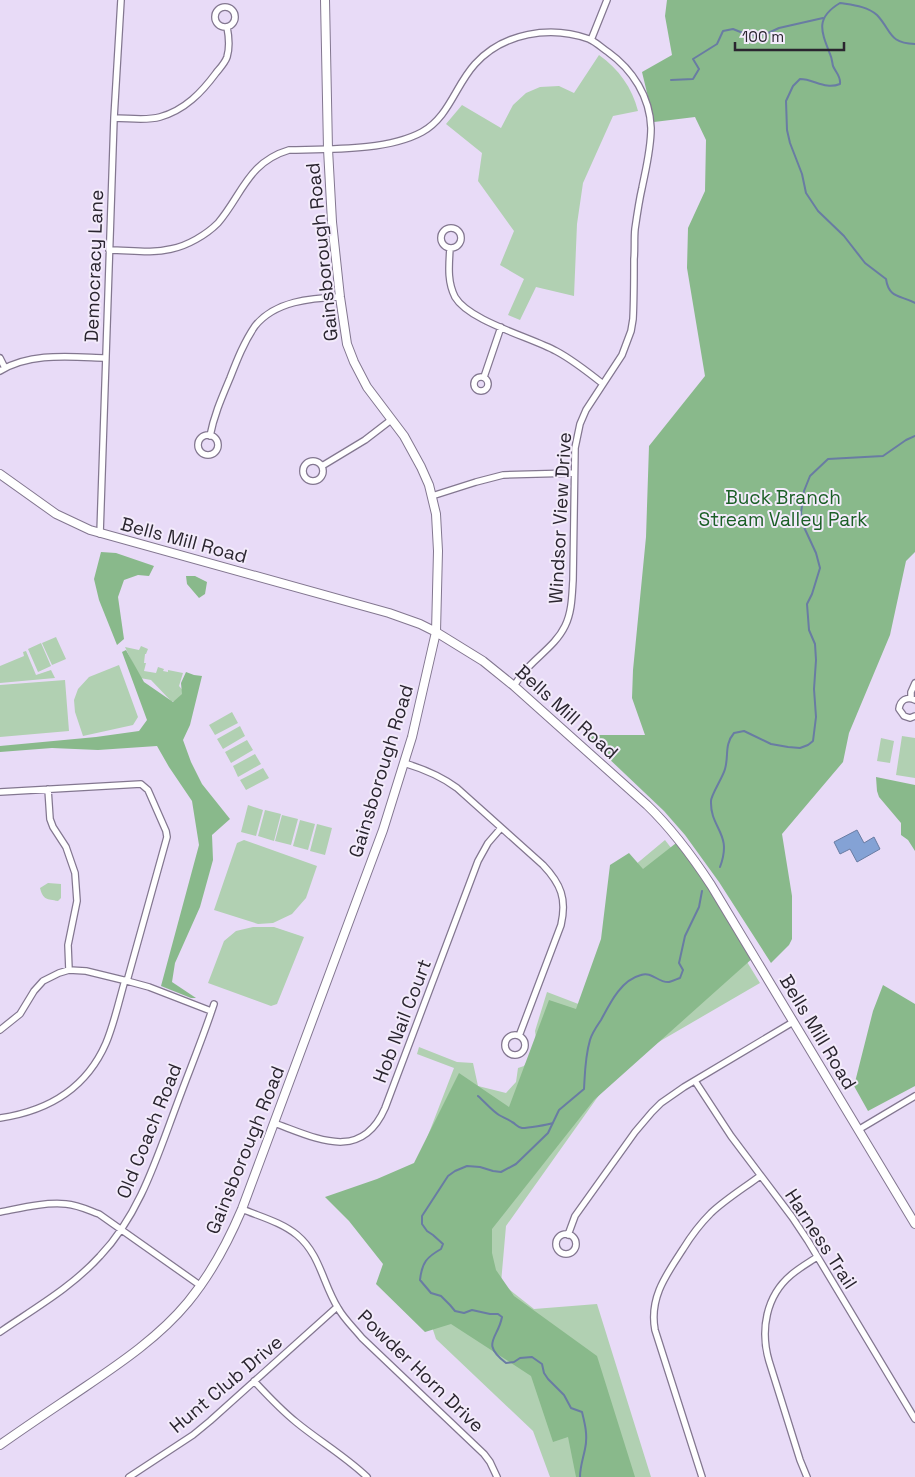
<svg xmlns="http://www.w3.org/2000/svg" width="915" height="1477" font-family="'Space Grotesk',sans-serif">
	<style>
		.green { fill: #b1d0b2 }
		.forest { fill: #89b98b }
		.water { fill: #84a2d5; stroke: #697ca3 }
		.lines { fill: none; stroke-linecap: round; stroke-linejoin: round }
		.stream { stroke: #697ca3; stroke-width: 2 }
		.minor-casing { stroke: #837790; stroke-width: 8 }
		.tertiary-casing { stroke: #837790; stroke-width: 10 }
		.minor { stroke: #fff; stroke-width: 5.5 }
		.tertiary { stroke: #fff; stroke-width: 8 }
		.labels { text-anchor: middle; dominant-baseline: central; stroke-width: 4; stroke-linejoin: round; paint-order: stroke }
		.street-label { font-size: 19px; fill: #2a252f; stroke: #f3ebfb }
		.park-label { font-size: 19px; fill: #1b5f26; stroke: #f3ebfb }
	</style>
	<rect width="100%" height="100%" fill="#e8dbf7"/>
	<path class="green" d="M599,55C619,69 632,88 638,111L613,116L583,183L577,224L574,296L536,287L520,320L508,315L524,279L500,265L514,231L478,181L482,153L446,124L462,105L501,128L513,105L526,93L540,87L559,86L574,93Z
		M56,637L66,659L52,665L42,643Z
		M41,643L51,666L38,672L28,649Z
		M141,646L148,649L146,654H145L144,663H146L144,671L156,673L158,667L164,669L163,671L168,672V670L183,673L179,686L186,694L183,704L171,701L151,680L140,678L125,647L139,650Z
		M26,651L36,675L51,670L55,678L0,683V666L24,656L23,652Z
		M119,665L138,717L133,725L83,736L75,712L74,700L78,689L89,677Z
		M65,680L69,731L0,737V685Z
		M232,712L238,723L215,735L209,725Z
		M240,726L245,736L223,749L217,739Z
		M902,736L915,738V778L896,775Z
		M881,738L894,741L890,763L877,761Z
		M247,740L253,750L231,763L225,752Z
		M255,754L261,764L238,777L233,766Z
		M263,768L269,778L246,790L240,780Z
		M248,805L263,810L256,836L241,832Z
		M265,810L281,814L274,841L258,836Z
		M282,815L298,819L291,845L275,841Z
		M300,820L315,824L308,850L293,846Z
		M317,824L332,828L325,855L310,851Z
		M244,840L317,866L306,898L292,914L273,923L258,924L214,910L237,843Z
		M665,840L699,884L760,983L662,1040L619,1067L506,1226L501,1283L534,1309L597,1304L651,1477H550L533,1431L436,1339L420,1290L417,1164L454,1068L417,1054L419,1047L457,1062L473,1063L478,1086L506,1093L516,1082L518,1068L524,1066L537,1046L535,1031L547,992L581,1005L623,875Z
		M48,883L61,884V898L58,901C47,899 43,900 40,888Z
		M253,927H274L304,937L277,1004L271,1006L208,983L224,941L236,931Z"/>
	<path class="forest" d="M667,0H915V552L906,561L890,635L849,733L843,762L782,834L792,896V939L789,945L771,963L719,882L685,835L664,811L584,735H645L632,698L633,670L646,537L649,446L705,376L687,268L688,228L705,191L706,140L695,117L654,122L642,72L672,55L665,16Z
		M101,552L116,553L154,566L149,576L138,575L124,580L118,597L124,639L117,645L99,600L94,579Z
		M186,576H195L207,582L205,594L199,598L187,584Z
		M126,650L144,682L173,702L182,694L181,683L186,672L194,675L202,676L190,725L183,740L191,762L202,784L230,819L212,835L213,860L200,907L175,963L172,982L196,998H191L161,986L199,845L192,801L169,767L157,746L98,750L52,748L0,752V746L96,737L139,731L147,720L122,652Z
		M876,777L915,785V851L908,840L901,835V823L879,797L877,791Z
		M680,840L754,957L594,1100L492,1229V1253L496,1270L514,1296L597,1356L635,1477H576L568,1437L553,1442L531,1376L451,1324L425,1332L376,1284L383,1264L349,1221L325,1197L377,1179L414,1163L459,1073L509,1107L549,1000L576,1009L601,939L610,865L629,853L643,869Z
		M883,985L915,1004V1086L868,1111L854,1086L873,1011Z"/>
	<path class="water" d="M857,830L864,843L874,837L880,849L857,862L850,849L840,854L834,842Z"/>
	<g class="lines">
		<path class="stream" d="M915,44C888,43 892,31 877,15C867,6 852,5 840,3C815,18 821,31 830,54C832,58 832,62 833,66C836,73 841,76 840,84C825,90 814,79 800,79L793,86L786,101L787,130L790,143L802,174L806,193L818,211L844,236L865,263L886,279C889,299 901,295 915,303
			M671,80L693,79L699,69L693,59L717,44L723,31L733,29L748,35L766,34L779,28L823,18
			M720,867C733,833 710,829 711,801C711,795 723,777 725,769C729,755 724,745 734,733L744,731L771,744L788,747L800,748L808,745L813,741L816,717L814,689L816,660L815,644L809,630L807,604L812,594L820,568L816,553L803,525L801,513L804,491L810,476L828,459L883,456L906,440L915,436
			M478,1096C485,1102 491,1110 499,1115C502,1117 508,1119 512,1122C516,1124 517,1127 522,1128C528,1128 547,1125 553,1123
			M580,1477C580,1467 583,1459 585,1449C588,1436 585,1424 582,1412L571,1408L564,1395L548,1379L544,1373L542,1364L532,1357L520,1358L514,1362L506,1363C480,1343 498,1339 502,1317L498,1314H490L472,1310L464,1313L455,1311L450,1305L441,1296L431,1293L420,1280C422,1262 427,1257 441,1249L443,1244L433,1235L427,1231L422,1224V1216L448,1176L455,1171L467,1166L480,1167L493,1171L501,1172L516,1164L548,1133L559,1110L584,1089C585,1072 585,1057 590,1040C592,1033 597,1026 601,1020C610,1003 621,980 641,975C652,971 658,983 669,982C673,981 677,979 680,978L683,970L679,963L685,936L699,907L702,891"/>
		<defs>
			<path id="minor" d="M215 17a10 10 0 1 1 20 0a10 10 0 1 1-20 0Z
				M591,40L607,0
				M114,118C129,118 146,121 160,117C185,110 202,92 216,73C220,68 225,63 227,57C230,47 229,37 227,27
				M441 238a10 10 0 1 1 20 0a10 10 0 1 1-20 0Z
				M450,248C449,265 447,281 455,297C469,321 530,337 556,351C573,360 588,372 603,384
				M109,250C130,250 151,254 171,249C187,246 206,235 218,223C242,195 248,162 289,150C329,149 387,151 422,132C449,117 455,86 475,64C503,33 550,25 589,39C596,42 602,48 608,52C633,70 650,97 651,128C651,149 646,168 642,188C639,201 637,215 635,229C634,239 635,249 634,259C634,279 634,299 633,319L631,331L622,355L586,410L580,424L575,448L573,580C572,595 572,612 565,626C556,645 536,657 523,673C520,677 517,681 514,686
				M0,358L5,368
				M0,371C31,352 71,357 106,358
				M484,377L501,327
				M474 384a7 7 0 1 1 14 0a7 7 0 1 1-14 0Z
				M198 445a10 10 0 1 1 20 0a10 10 0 1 1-20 0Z
				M210,436C214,415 222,397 230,378C237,360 244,342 255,326C275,301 311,298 340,297
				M303 471a10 10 0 1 1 20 0a10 10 0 1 1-20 0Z
				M322,466L365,440L391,420
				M432,496L476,482L503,475L574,473
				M100,534L114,118L121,0
				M911,698V692L915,683
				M915,700C907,696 900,700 899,709L904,716L910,718L915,716
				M404,763C424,769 441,776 457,788L543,865C561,884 567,899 561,925L519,1036
				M48,789L50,819L53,827L66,847L75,873L77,901L68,945L69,970
				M0,792L141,784L148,790L166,831L167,837L127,981
				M0,1030L20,1014L34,991L43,981L59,973L69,970L86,971L127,981L149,987L211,1011
				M505 1045a10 10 0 1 1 20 0a10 10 0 1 1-20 0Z
				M695,1081L731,1136L792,1217L808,1241L915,1419
				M0,1118C48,1111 86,1089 106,1043C114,1024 119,1001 125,980
				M274,1123C316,1138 361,1163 385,1108L478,861L488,843L501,828
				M858,1130L915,1096
				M242,1209C261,1217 281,1222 297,1235C320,1254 323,1284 338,1308C344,1319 354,1328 362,1338L484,1454L490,1462L497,1477
				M0,1212C21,1208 44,1202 66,1204C78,1205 88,1210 99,1214L201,1286
				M556 1244a10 10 0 1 1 20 0a10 10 0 1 1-20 0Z
				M568,1235L575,1216L635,1132L652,1112L661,1103L684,1087L793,1022
				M0,1332C35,1308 72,1287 100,1256C140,1214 157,1157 177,1104C189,1071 203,1038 214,1004
				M254,1381C267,1395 281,1410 296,1422C319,1441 345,1456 367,1477
				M129,1477L193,1435L210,1421L337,1307
				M702,1477L655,1330C649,1298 666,1275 683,1249C691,1236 700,1224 711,1213C726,1199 744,1188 760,1176
				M807,1477L800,1460L769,1361C760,1330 766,1296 791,1275C799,1268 808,1263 817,1257"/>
			<path id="tertiary" d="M0,474L56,514L90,530L389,613L420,624L436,632L483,661L514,686L647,805C672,829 692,856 711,885L915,1224
				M0,1445C28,1425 57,1406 85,1387C122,1362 160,1336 188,1302C211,1274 228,1242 242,1209L383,830L412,737L436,632L438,551L436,514L429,485L421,467L404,436L367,387L354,362L347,344L340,297L332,222L328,149L325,0"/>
		</defs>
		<use href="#minor" class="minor-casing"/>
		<use href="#tertiary" class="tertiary-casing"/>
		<use href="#minor" class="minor"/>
		<use href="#tertiary" class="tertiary"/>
	</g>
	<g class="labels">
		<g class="street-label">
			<text transform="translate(322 252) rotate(-96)">Gainsborough Road</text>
			<text transform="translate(94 266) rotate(-88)">Democracy Lane</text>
			<text transform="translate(560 518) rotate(-87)">Windsor View Drive</text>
			<text transform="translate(184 540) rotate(15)">Bells Mill Road</text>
			<text transform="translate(567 712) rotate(42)">Bells Mill Road</text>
			<text transform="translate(381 771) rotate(-73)">Gainsborough Road</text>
			<text transform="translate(402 1021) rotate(-69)">Hob Nail Court</text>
			<text transform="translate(818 1032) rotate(59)">Bells Mill Road</text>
			<text transform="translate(149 1131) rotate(-68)">Old Coach Road</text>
			<text transform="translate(245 1150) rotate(-68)">Gainsborough Road</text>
			<text transform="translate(821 1239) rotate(57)">Harness Trail</text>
			<text transform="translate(421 1371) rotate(44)">Powder Horn Drive</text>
			<text transform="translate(226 1384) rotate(-40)">Hunt Club Drive</text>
		</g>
		<g class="park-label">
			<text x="783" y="497">Buck Branch<tspan x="783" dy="22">Stream Valley Park</tspan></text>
		</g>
	</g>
	<path d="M735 42v8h109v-8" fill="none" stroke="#2a252f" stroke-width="2.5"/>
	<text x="742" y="42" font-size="15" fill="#2a252f" stroke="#f3ebfb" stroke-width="4" paint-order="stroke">100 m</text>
</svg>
